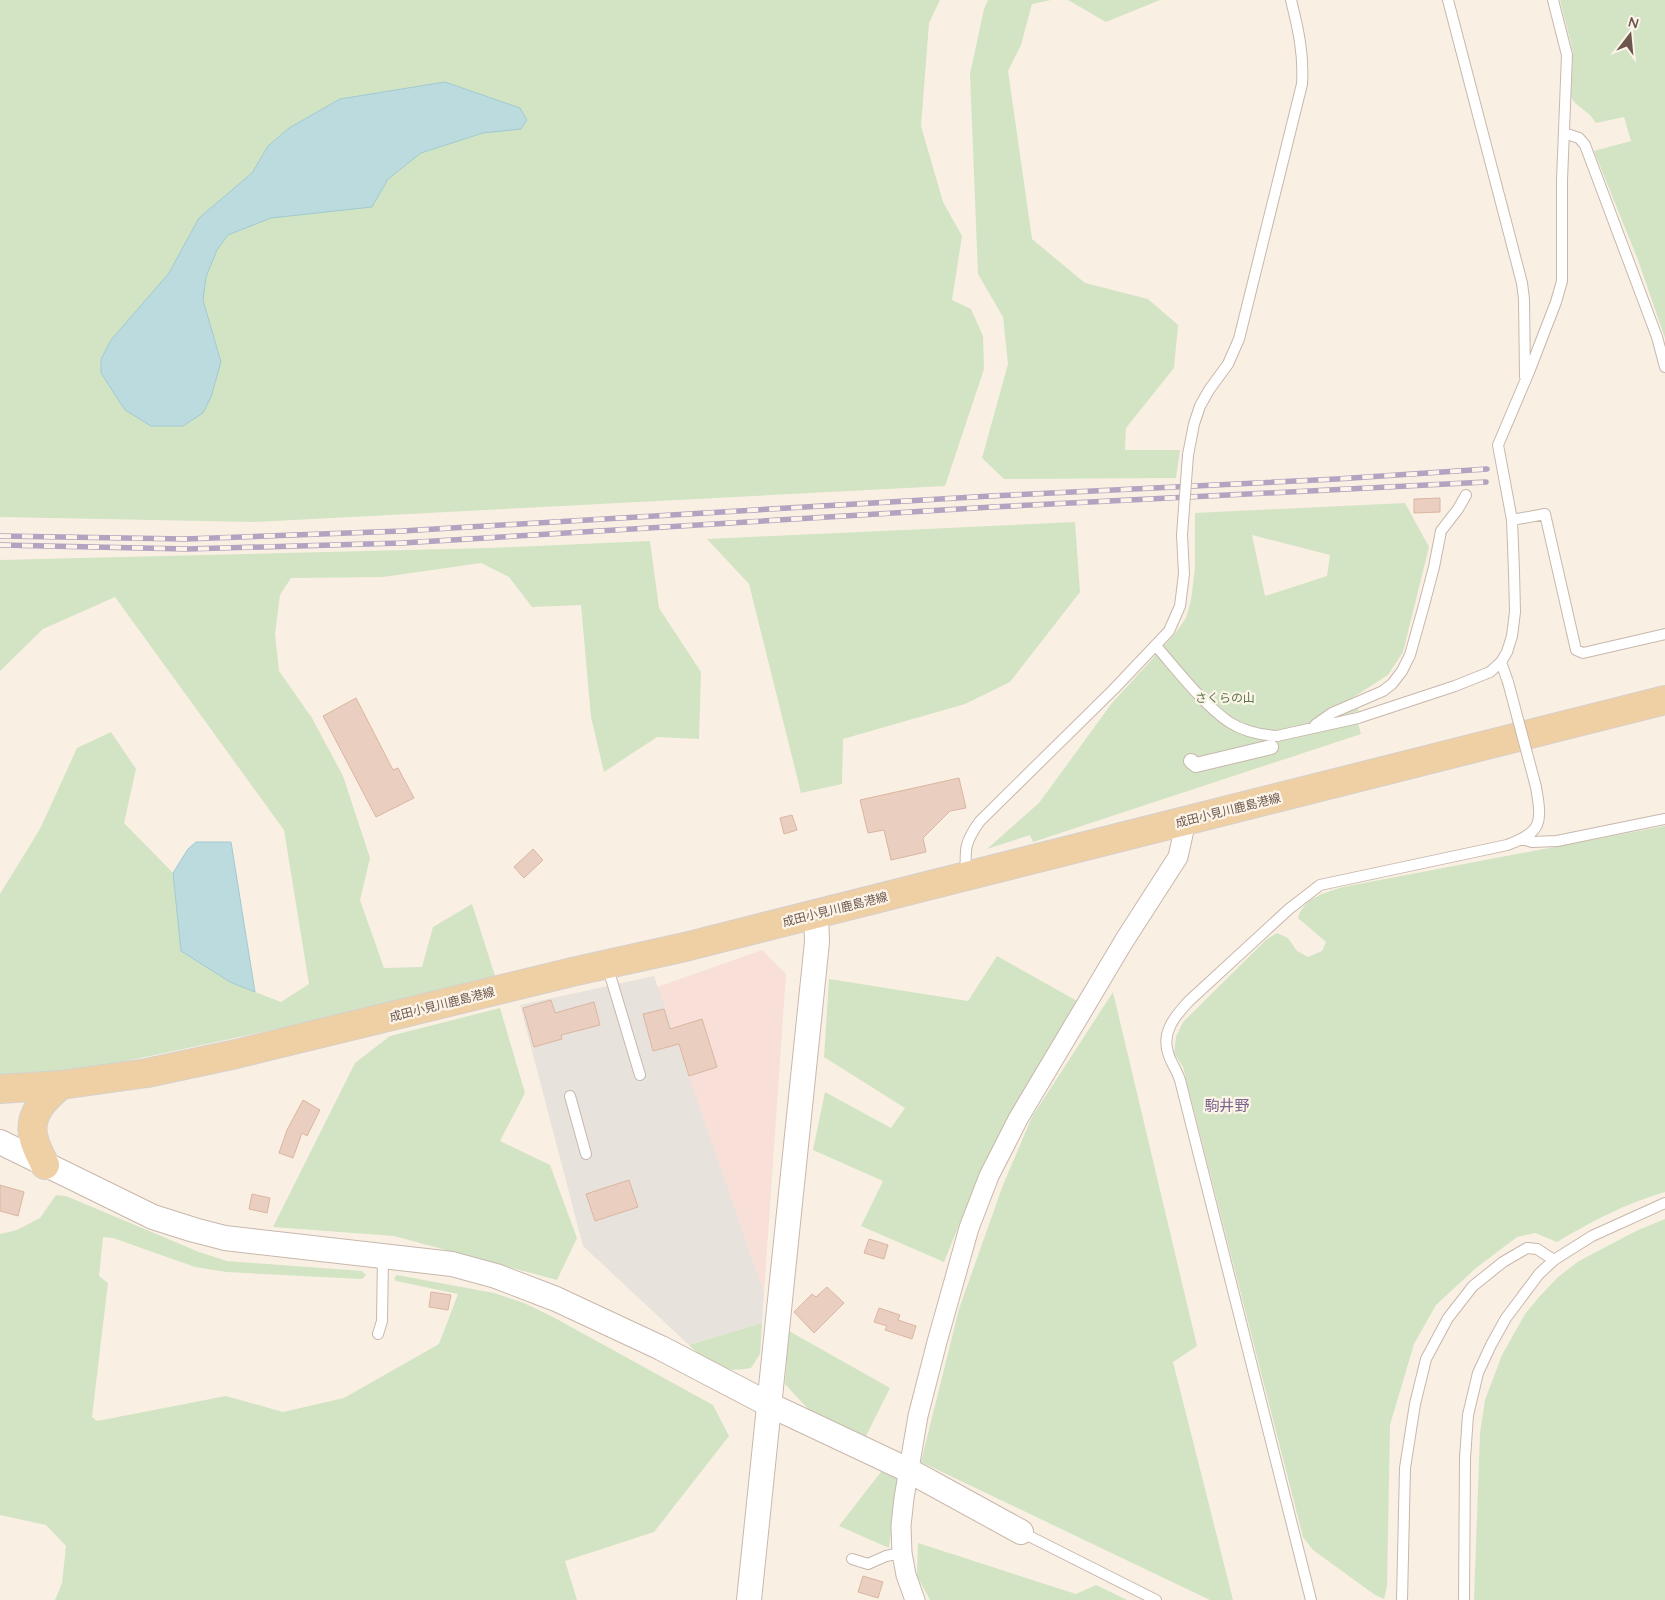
<svg xmlns="http://www.w3.org/2000/svg" width="1665" height="1600" font-family="Quicksand,'Noto Sans JP',sans-serif">
	<style>
		.commercial { fill: #f8e0d8 }
		.industrial { fill: #e8e2dd }
		.green { fill: #d2e4c4; fill-rule: evenodd }
		.water { fill: #bbdbdf; stroke: #a2cad0 }
		.building { fill: #eacebf; stroke: #dbb5a1 }
		.lines { fill: none; stroke-linecap: round; stroke-linejoin: round }
		.service-casing { stroke: #c8b7ac; stroke-width: 12 }
		.pedestrian-casing { stroke: #c8b7ac; stroke-width: 16 }
		.minor-casing { stroke: #c8b7ac; stroke-width: 21 }
		.tertiary-casing { stroke: #c8b7ac; stroke-width: 26 }
		.primary-casing { stroke: #d6d0cd; stroke-width: 30 }
		.service { stroke: #fff; stroke-width: 10 }
		.pedestrian { stroke: #fff; stroke-width: 14 }
		.minor { stroke: #fff; stroke-width: 19 }
		.tertiary { stroke: #fff; stroke-width: 24 }
		.primary { stroke: #efd0a4; stroke-width: 28 }
		.rail-casing { stroke: #b2a4c0; stroke-width: 5.5 }
		.rail { stroke: #fcf4e9; stroke-width: 4; stroke-dasharray: 11; stroke-linecap: butt }
		.service-bridge-casing { stroke: #c8b7ac; stroke-width: 12; stroke-linecap: butt }
		.service-bridge { stroke: #fff; stroke-width: 10 }
		.labels { text-anchor: middle; dominant-baseline: central; stroke-width: 4.5; stroke-linejoin: round; paint-order: stroke }
		.park-label { font-size: 12px; fill: #58774a; stroke: #fcf4e9 }
		.street-label { font-size: 12px; fill: #6d574d; stroke: #fcf4e9 }
		.quarter-label { font-size: 15px; fill: #7b658a; stroke: #fcf4e9 }
	</style>
	<rect width="100%" height="100%" fill="#f9f0e3"/>
	<path class="commercial" d="M762,950L786,974L764,1293L657,987Z"/>
	<path class="industrial" d="M654,976L764,1293L762,1323L689,1345L583,1246L520,1005Z"/>
	<path class="green" d="M0,0H940L929,23L921,126L943,202L962,236L952,300L971,309L983,336L984,369L945,486L255,522L0,517Z
		M988,0H1051L1032,4L1021,45L1008,71L1032,239L1085,283L1148,299L1178,325L1174,368L1126,428L1125,450H1180L1176,478L1004,479L982,458L1008,364L1003,317L978,274L970,74L984,9Z
		M1068,0H1160L1106,22Z
		M1560,0H1665V338L1638,260L1594,151L1631,141L1624,117L1596,123L1590,115L1575,103L1571,97L1573,52Z
		M1405,503L1429,547L1403,652L1388,675L1352,698L1359,711L1355,712L1361,734L1033,842L1030,835L987,849L1039,803L1112,703L1174,635L1186,618L1191,600L1195,568V513ZM1252,535L1330,555L1327,576L1265,596Z
		M1075,522L1080,592L1010,682L965,704L843,739L842,784L801,793L749,584L707,539Z
		M650,541L659,608L701,672L699,739L657,737L604,772L591,717L581,605L532,607L509,577L481,563L383,577L291,578L280,595L275,634L279,671L312,718L343,776L370,858L360,900L384,968L422,967L433,927L472,904L497,982L89,1069L0,1077V894L40,829L77,748L111,732L136,769L124,823L173,873L181,951L230,982L281,1002L309,984L284,830L115,597L43,629L0,671V560L488,548Z
		M1665,826V1192C1627,1203 1592,1221 1557,1242L1535,1233L1517,1237L1476,1268L1436,1305L1414,1344L1390,1425L1387,1586L1384,1599L1375,1595L1313,1550L1303,1537L1183,1067L1174,1053L1176,1037L1183,1022L1267,939L1277,933L1288,938L1297,951L1308,957L1322,951L1326,942L1298,918C1303,898 1326,892 1343,887Z
		M997,956L1079,1002L985,1161L944,1262L861,1226L883,1181L813,1150L825,1092L891,1128L905,1108L824,1057L829,979L968,1001Z
		M1113,992L1197,1346L1173,1362L1233,1600H1210L921,1462L959,1309L1003,1185L1032,1117Z
		M500,1008L525,1093L500,1141L550,1165L577,1238L557,1280L394,1236L273,1227L355,1063L390,1036Z
		M56,1195L66,1196L199,1252L227,1261L362,1271L366,1275L362,1279L226,1272L195,1267L113,1238L103,1237L99,1276L108,1283L92,1417L97,1421L226,1396L283,1412L344,1398L439,1344L458,1294L396,1281L394,1278L397,1275L494,1293L524,1303L553,1317L713,1405L729,1436L654,1532L565,1561L577,1600H55L62,1583L66,1546L46,1525L0,1515V1234L17,1230L40,1218Z
		M1665,1219V1600H1474L1480,1433L1485,1400L1502,1355L1525,1314L1539,1297L1558,1277L1579,1261L1636,1231Z
		M762,1323L760,1354L751,1368C720,1373 712,1367 689,1345Z
		M789,1331L890,1388L866,1436L810,1411L785,1384Z
		M884,1468L898,1476L889,1548L839,1526Z
		M918,1543L1076,1594L1096,1585L1127,1600H930L917,1576Z"/>
	<path class="water" d="M445,82L520,108L527,120L521,129L483,133L421,153L388,179L372,207L271,218L228,235L217,250L206,277L203,300L221,362L211,397L203,413L183,426H151L125,410L101,373V359L111,340L169,273L199,218L252,173L268,146L289,128L340,99Z
		M196,842H231L255,992L230,982L181,951L173,873L188,849Z"/>
	<path class="building" d="M1440,498V512L1414,513V499Z
		M356,698L393,770L398,768L414,798L376,817L323,716Z
		M959,778L966,808L950,811L923,838L926,852L891,860L884,830L868,833L860,800Z
		M792,815L797,830L784,834L780,818Z
		M533,849L543,860L524,878L514,867Z
		M551,1000L555,1013L594,1002L600,1025L561,1035L562,1039L534,1047L523,1008Z
		M664,1009L670,1029L702,1019L717,1067L689,1076L679,1044L653,1051L643,1014Z
		M303,1100L320,1110L307,1136L302,1133L293,1158L279,1153L287,1130Z
		M629,1180L638,1207L595,1221L586,1194Z
		M0,1185L24,1192L18,1216L0,1211Z
		M252,1194L270,1198L267,1213L249,1209Z
		M869,1239L888,1245L884,1259L864,1253Z
		M827,1287L844,1303L814,1333L794,1312L812,1294L816,1297Z
		M431,1292L451,1295L448,1310L429,1307Z
		M879,1308L900,1315L898,1320L916,1326L912,1339L885,1330L887,1326L874,1322Z
		M863,1576L883,1582L878,1598L858,1592Z"/>
	<g class="lines">
		<defs>
			<path id="service" d="M1448,0L1522,283L1524,299L1525,377
				M1564,133L1579,138L1585,145L1657,337L1665,367
				M1188,455L1194,424L1200,406L1209,390L1228,364L1239,339L1302,84C1304,54 1298,28 1291,0
				M1512,520L1545,514L1576,650L1583,653L1665,634
				M1156,646C1177,670 1203,704 1229,722C1243,731 1260,735 1277,736L1358,718L1455,686L1490,672L1501,662L1507,652L1512,636L1515,612L1514,571L1512,520L1498,445L1529,372L1556,302L1562,281V180L1567,55L1553,0
				M1501,662L1508,682
				M1315,725L1332,713L1383,691L1392,684L1402,671L1410,655L1424,605L1434,567L1441,531L1458,509L1466,495
				M1523,839L1532,842L1557,841L1665,819
				M966,875C965,849 964,843 980,821L1114,689L1169,631L1180,606L1184,574L1182,535
				M607,965L640,1075
				M570,1096L586,1154
				M378,1334L382,1321L383,1256
				M1021,1532L1156,1600
				M852,1559L868,1564L886,1556L902,1553
				M1311,1600L1180,1080C1177,1071 1172,1064 1169,1056C1160,1033 1175,1016 1189,1001L1289,909L1320,885L1507,845C1543,832 1542,822 1536,787
				M1402,1600L1405,1468L1415,1404L1426,1359L1448,1318L1473,1286L1503,1262L1527,1248L1537,1249L1554,1260
				M1464,1600L1465,1458L1468,1415L1478,1373L1491,1345L1506,1318L1539,1274L1554,1260L1592,1236L1665,1203"/>
			<path id="pedestrian" d="M1191,761L1196,765L1271,747"/>
			<path id="minor" d="M915,1600L906,1575L902,1553L901,1526L904,1498L918,1416L937,1342L969,1228L989,1176L1018,1119L1124,941L1178,857L1186,821"/>
			<path id="tertiary" d="M0,1142L153,1217L194,1230L225,1238L452,1264L496,1276L556,1299L661,1348L770,1405L908,1470L1021,1532
				M749,1600L817,942L816,914"/>
			<path id="primary" d="M0,1089L61,1085L147,1073L236,1054L572,972L685,947L1665,700
				M45,1165C41,1156 36,1148 34,1139C27,1115 45,1098 61,1085"/>
		</defs>
		<use href="#service" class="service-casing"/>
		<use href="#pedestrian" class="pedestrian-casing"/>
		<use href="#minor" class="minor-casing"/>
		<use href="#tertiary" class="tertiary-casing"/>
		<use href="#primary" class="primary-casing"/>
		<use href="#service" class="service"/>
		<use href="#pedestrian" class="pedestrian"/>
		<use href="#minor" class="minor"/>
		<use href="#tertiary" class="tertiary"/>
		<use href="#primary" class="primary"/>
		<defs>
			<path id="rail" d="M0,536L185,539L402,531L991,496L1337,479L1487,469
				M0,545L187,549L402,543L992,507L1486,482"/>
		</defs>
		<use href="#rail" class="rail-casing"/>
		<use href="#rail" class="rail"/>
		<defs>
			<path id="service-bridge" d="M1182,535L1188,455
				M1508,682L1536,787"/>
		</defs>
		<use href="#service-bridge" class="service-bridge-casing"/>
		<use href="#service-bridge" class="service-bridge"/>
	</g>
	<g class="labels">
		<g class="park-label">
			<text x="1225" y="697">さくらの山</text>
		</g>
		<g class="street-label">
			<text transform="translate(1228 810) rotate(-14)">成田小見川鹿島港線</text>
			<text transform="translate(835 909) rotate(-14)">成田小見川鹿島港線</text>
			<text transform="translate(442 1004) rotate(-14)">成田小見川鹿島港線</text>
		</g>
		<g class="quarter-label">
			<text x="1227" y="1105">駒井野</text>
		</g>
	</g>
	<g transform="translate(1630 35) rotate(16)" stroke="#fcf4e9" stroke-width="4" paint-order="stroke">
	<path d="M0-4L9 19L0 12L-9 19Z" fill="#6d574d"/>
	<text y="-8" font-size="14" font-weight="bold" text-anchor="middle" fill="#6d574d">N</text>
	</g>
</svg>
